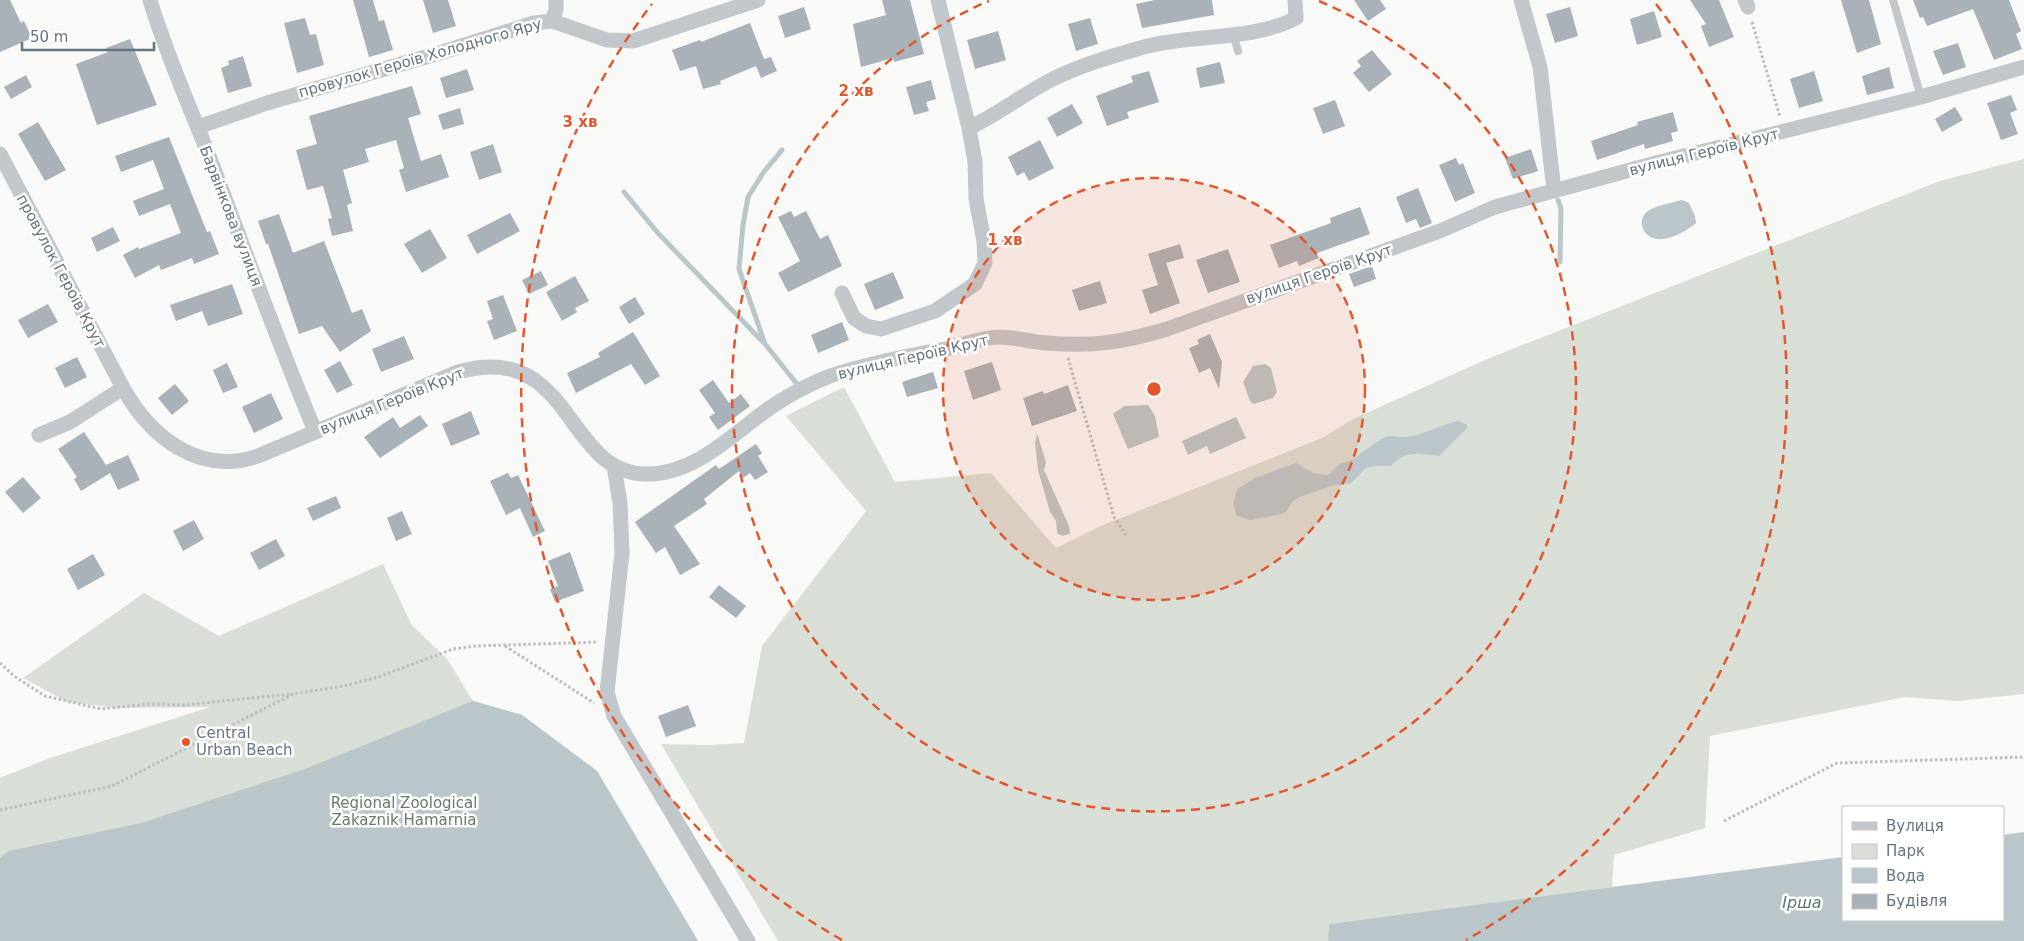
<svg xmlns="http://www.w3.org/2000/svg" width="2024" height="941" font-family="'DejaVu Sans',sans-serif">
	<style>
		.green { fill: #d9ded6 }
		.water { fill: #bac6ca }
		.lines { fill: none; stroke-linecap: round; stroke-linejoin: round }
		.stream { stroke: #bac6ca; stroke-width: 5 }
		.building { fill: #a9b2b8 }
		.path { stroke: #babec1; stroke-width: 3; stroke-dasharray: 2.5 2.5; stroke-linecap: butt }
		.lane { stroke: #c2c7cb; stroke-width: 8 }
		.street { stroke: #c2c7cb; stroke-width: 15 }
		.ring { fill: none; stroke: #e4572c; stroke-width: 2.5; stroke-dasharray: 9 6 }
		.poi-dot { fill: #e4572c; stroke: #fff; stroke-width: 2 }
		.labels { text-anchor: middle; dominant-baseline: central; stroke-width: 5; stroke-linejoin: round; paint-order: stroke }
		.street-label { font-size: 15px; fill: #647582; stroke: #fff }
		.poi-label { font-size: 15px; fill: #647582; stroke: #fff; text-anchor: start }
		.park-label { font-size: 15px; fill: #677a63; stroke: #fff }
		.water-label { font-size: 16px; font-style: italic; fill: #5f747c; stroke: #fff }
		.centre { fill: #e4572c; stroke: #fff; stroke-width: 2.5 }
		.ring-label { font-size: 15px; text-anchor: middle; font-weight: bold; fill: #e4572c; stroke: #fff; stroke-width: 5; stroke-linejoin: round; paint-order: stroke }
	</style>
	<rect width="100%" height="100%" fill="#f9f9f7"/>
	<path class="green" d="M2024,159V694L1957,701L1905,697L1710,736L1705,828L1614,855L1612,887L1329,924L1328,941H778L661,744L709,745L744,743L762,646L866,511L786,416L844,387L895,482L991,473L1056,548L1101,526L1322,438L1355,418L1492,357L1940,181Z
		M383,564L411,624L447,659L473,701L522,715L597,771L698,941H0V778L47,759L210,707L118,708L67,702L23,678L144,593L219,636Z"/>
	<path class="water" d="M1682,200L1689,203L1695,216L1696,223C1687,231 1669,241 1657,239C1643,238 1636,220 1648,211C1656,205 1672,203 1682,200Z
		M1265,364L1271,368L1277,392L1273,398L1254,404L1250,401L1243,382L1253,366Z
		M1148,405L1155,416L1159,437L1128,449L1113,414L1124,406Z
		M1236,417L1246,438L1210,454L1207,446L1188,455L1182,441Z
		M1459,421L1467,425V428L1439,456C1420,454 1404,450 1391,466H1376L1366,468L1351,483L1331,486L1300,497L1292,502L1287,511L1282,514L1250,520L1237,516C1232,506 1234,499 1237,489L1255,478L1296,463L1313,473L1328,475L1341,463C1356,462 1369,444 1384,438C1391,434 1395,437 1402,437C1417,438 1442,424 1459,421Z
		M1037,433L1046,462L1044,470L1069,526L1070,534L1062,536L1057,533L1056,521L1050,512L1038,470L1035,443Z
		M473,701L522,715L597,771L698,941H0V858L9,851L141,823L305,769Z
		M2024,832V941H1328L1329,924L1843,857V920H2003V835Z"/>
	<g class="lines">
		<path class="stream" d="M782,150L763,173L748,197L743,225L739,269L765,344L797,384
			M624,192L657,232L763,342
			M1558,200L1561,209L1560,262"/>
	</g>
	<path class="building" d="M0,0H10L21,23L24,21L32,38L0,52Z
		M353,0H373L379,21L384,20L393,50L369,57Z
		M423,0H448L456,26L433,33Z
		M882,0H910L924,54L894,62L893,58L861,67L853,24L886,15Z
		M1155,0H1212L1214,15L1142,28L1136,4Z
		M1354,0H1380L1386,9L1368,21Z
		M1690,0H1719L1734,37L1709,47L1701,26L1706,24Z
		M1841,0H1869L1881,44L1857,53Z
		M1913,0H2009L2021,31L2016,34L2022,49L1994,60L1973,9L1927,26L1923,17L1920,18Z
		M804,7L811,29L785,38L778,16Z
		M1570,7L1578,36L1555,43L1546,14Z
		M1654,11L1662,37L1637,45L1630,19Z
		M305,18L310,35L316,34L324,65L297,73L284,23Z
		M1090,18L1098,44L1076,51L1068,24Z
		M750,23L764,59L771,57L777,71L761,78L756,66L720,81L721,84L703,89L696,66L680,71L672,50L700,40L701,42Z
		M998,31L1006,60L975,69L967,40Z
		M130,39L157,105L97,125L76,64L108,52L106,48Z
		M1958,43L1966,67L1943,75L1933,51Z
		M1372,50L1392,74L1369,92L1353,73L1361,66L1357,61Z
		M243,56L252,86L228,93L221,68L229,65L228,61Z
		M1220,62L1225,83L1200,88L1196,68Z
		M1889,67L1894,88L1867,95L1862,76Z
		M467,69L474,90L446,98L440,78Z
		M1149,71L1159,102L1127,112L1129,118L1107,126L1096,96L1133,82L1131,76Z
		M1814,71L1823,101L1799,108L1790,79Z
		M26,75L32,87L11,99L4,87Z
		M931,80L936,99L926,102L929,111L914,115L906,87Z
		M412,86L421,114L408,118L421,161L441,154L449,177L406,192L399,170L404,168L396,140L365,149L369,162L343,170L352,203L347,205L353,231L332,236L328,219L332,218L323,186L307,190L296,150L317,144L309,116Z
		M2011,95L2017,110L2010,113L2018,134L2001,140L1987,103Z
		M1335,100L1345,126L1323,134L1313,108Z
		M1072,104L1083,123L1057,137L1047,118Z
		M1955,107L1963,120L1942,132L1935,119Z
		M460,108L464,124L443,130L438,115Z
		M1673,112L1678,131L1671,133L1673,141L1645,149L1644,144L1597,160L1591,141L1638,125L1637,122Z
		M38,122L66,170L45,181L18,134Z
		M169,137L207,232L210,231L219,254L194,264L192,258L161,270L159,265L135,278L123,255L138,247L139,249L181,233L170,204L139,216L133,201L164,189L153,160L121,172L115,156Z
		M1040,140L1054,168L1029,181L1024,172L1017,176L1008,157Z
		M493,144L502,172L479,180L470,152Z
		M1531,149L1538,171L1513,179L1505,158Z
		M1456,158L1459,165L1463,163L1475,193L1455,202L1439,165Z
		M1418,188L1432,223L1420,228L1416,219L1406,223L1396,197Z
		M1360,207L1370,234L1317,253L1319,258L1299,266L1297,261L1279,268L1270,245L1331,223L1330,218Z
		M791,211L794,217L806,211L820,239L828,235L842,266L788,292L778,273L800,261L778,217Z
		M510,213L520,231L477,254L467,235Z
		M279,214L293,253L324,241L352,313L362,309L371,331L340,352L322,326L299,334L268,244H266L258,221Z
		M113,227L120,241L97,252L91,238Z
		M430,229L447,258L422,273L404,244Z
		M1180,244L1184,258L1166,263L1180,303L1150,314L1142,290L1158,285L1148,254Z
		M1228,249L1240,282L1208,293L1196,260Z
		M1372,266L1376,279L1354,287L1349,274Z
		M541,271L548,285L529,294L522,280Z
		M893,272L904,298L875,310L864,284Z
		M575,276L589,301L575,308L577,312L562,321L546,292Z
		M1100,281L1107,303L1079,311L1072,290Z
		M232,284L243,314L208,326L202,311L176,321L170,305Z
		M503,295L517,331L494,340L487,321L493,319L487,301Z
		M635,297L645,314L629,324L619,307Z
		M48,304L58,322L28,338L18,320Z
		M842,322L849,340L818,353L811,335Z
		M633,332L660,376L645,385L631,364L576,393L567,373L600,357L598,353Z
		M1210,334L1222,362L1219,389L1210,368L1199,373L1189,348L1199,344L1197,340Z
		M404,336L414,359L381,372L372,349Z
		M77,357L87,377L65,388L55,368Z
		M340,361L353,385L337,393L324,370Z
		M992,362L1001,390L973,400L964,371Z
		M227,363L238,387L223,393L213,370Z
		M933,372L938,388L907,397L902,382Z
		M713,380L729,403L741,394L750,406L718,430L709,417L715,413L699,390Z
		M175,384L189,401L172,415L158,398Z
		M1068,385L1077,411L1032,426L1023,398L1043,391L1044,394Z
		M271,393L283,419L254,433L242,407Z
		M471,411L480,434L451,446L442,424Z
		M420,415L428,426L380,458L364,437L393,417L400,428Z
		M84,432L106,465L128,455L140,480L118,490L110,473L81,491L74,479L77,477L58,449Z
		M756,444L762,453L758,456L768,472L755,480L750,473L743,478L739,471L704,499L707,504L674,526L700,564L680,575L665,547L656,553L635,522L716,465L719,469Z
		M508,473L511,478L518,475L545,531L533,537L520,508L506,515L490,481Z
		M23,477L41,498L23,513L5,492Z
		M336,496L341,508L313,521L307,508Z
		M402,511L412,534L396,541L387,518Z
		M194,520L204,539L183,551L173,531Z
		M276,539L285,556L259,570L250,553Z
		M570,552L584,591L555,602L550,589L558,586L548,561Z
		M93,554L105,575L78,590L67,569Z
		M719,585L746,606L736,618L709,597Z
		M688,705L696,726L666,737L658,716Z"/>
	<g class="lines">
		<path class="path" d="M1752,22L1780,117
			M1068,358L1114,517L1126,535
			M505,646L594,703
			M0,663L14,676L45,696L101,709L150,704L184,705L291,694
			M0,810L112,786L293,694L344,686L378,677L453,649L476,646L598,642
			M1724,821L1837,763L2024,757"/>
		<path class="lane" d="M1893,0L1921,97
			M1233,34L1238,51"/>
		<path class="street" d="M150,0C166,54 189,104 209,156C244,248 277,340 315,431
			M938,0L969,128
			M1521,0L1540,67L1554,191
			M1745,0L1748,7
			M552,21L556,10V0
			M198,127L267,103L443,52L534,23L552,21L607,40L633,41L758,0
			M0,154L123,388
			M842,293L854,318L866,326L881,329L935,311L975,284L985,263L984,241L976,199L975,162L969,128C997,115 1021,96 1047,82C1077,66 1112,56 1144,47C1191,34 1253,41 1296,18L1295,0
			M39,435L70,422L123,388C151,438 200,476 258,456L458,372C574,339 564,476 648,474C696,474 734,433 771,407C789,395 809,384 830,376C869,363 910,356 950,348C965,344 984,337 1000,337C1015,337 1031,342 1047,343C1093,347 1124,342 1167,329L1440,231L1495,207L1656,163L1921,97L2024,67
			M614,466L620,503L622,553L607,692L614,716L748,941"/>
	</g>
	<circle cx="1154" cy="389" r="211" fill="#e4572c" fill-opacity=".12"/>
	<g class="ring">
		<circle cx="1154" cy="389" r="211"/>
		<path d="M1319 1A422 422 0 1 1 989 1"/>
		<path d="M842 940A633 633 0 0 1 652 4M1656 4A633 633 0 0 1 1466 940"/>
	</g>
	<circle class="poi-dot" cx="186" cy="742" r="5"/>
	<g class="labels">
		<g class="street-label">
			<text transform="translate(420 58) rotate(-16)">провулок Героїв Холодного Яру</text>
			<text transform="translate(1704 152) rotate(-14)">вулиця Героїв Крут</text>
			<text transform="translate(231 216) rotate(69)">Барвінкова вулиця</text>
			<text transform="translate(61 271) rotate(62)">провулок Героїв Крут</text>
			<text transform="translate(1319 274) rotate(-19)">вулиця Героїв Крут</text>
			<text transform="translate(913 357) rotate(-13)">вулиця Героїв Крут</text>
			<text transform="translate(392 401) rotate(-22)">вулиця Героїв Крут</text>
		</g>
		<g class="poi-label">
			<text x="196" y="733">Central<tspan x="196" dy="17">Urban Beach</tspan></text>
		</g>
		<g class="park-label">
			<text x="404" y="803">Regional Zoological<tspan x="404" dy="17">Zakaznik Hamarnia</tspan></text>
		</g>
		<g class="water-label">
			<text x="1802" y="902">Ірша</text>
		</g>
	</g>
	<circle cx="1154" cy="389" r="8" class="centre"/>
	<g class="ring-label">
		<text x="856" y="96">2 хв</text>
		<text x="580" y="127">3 хв</text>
		<text x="1005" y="245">1 хв</text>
	</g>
	<rect x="1842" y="806" width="162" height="115" fill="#ffffff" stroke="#c1c8cd"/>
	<rect x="1852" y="822" width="25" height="8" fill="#c2c7cb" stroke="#c1c8cd"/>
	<text x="1886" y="831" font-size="15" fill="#647582">Вулиця</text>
	<rect x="1852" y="844" width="25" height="15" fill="#d9ded6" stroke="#c1c8cd"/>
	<text x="1886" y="856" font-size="15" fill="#647582">Парк</text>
	<rect x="1852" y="868" width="25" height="15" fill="#bac6ca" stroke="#c1c8cd"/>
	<text x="1886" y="881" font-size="15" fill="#647582">Вода</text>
	<rect x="1852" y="894" width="25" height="15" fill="#a9b2b8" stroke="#c1c8cd"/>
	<text x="1886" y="906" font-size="15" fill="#647582">Будівля</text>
	<path d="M22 42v8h132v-8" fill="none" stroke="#647582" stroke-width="2.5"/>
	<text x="30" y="42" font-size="15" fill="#647582" stroke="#ffffff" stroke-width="4" paint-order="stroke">50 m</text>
</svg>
